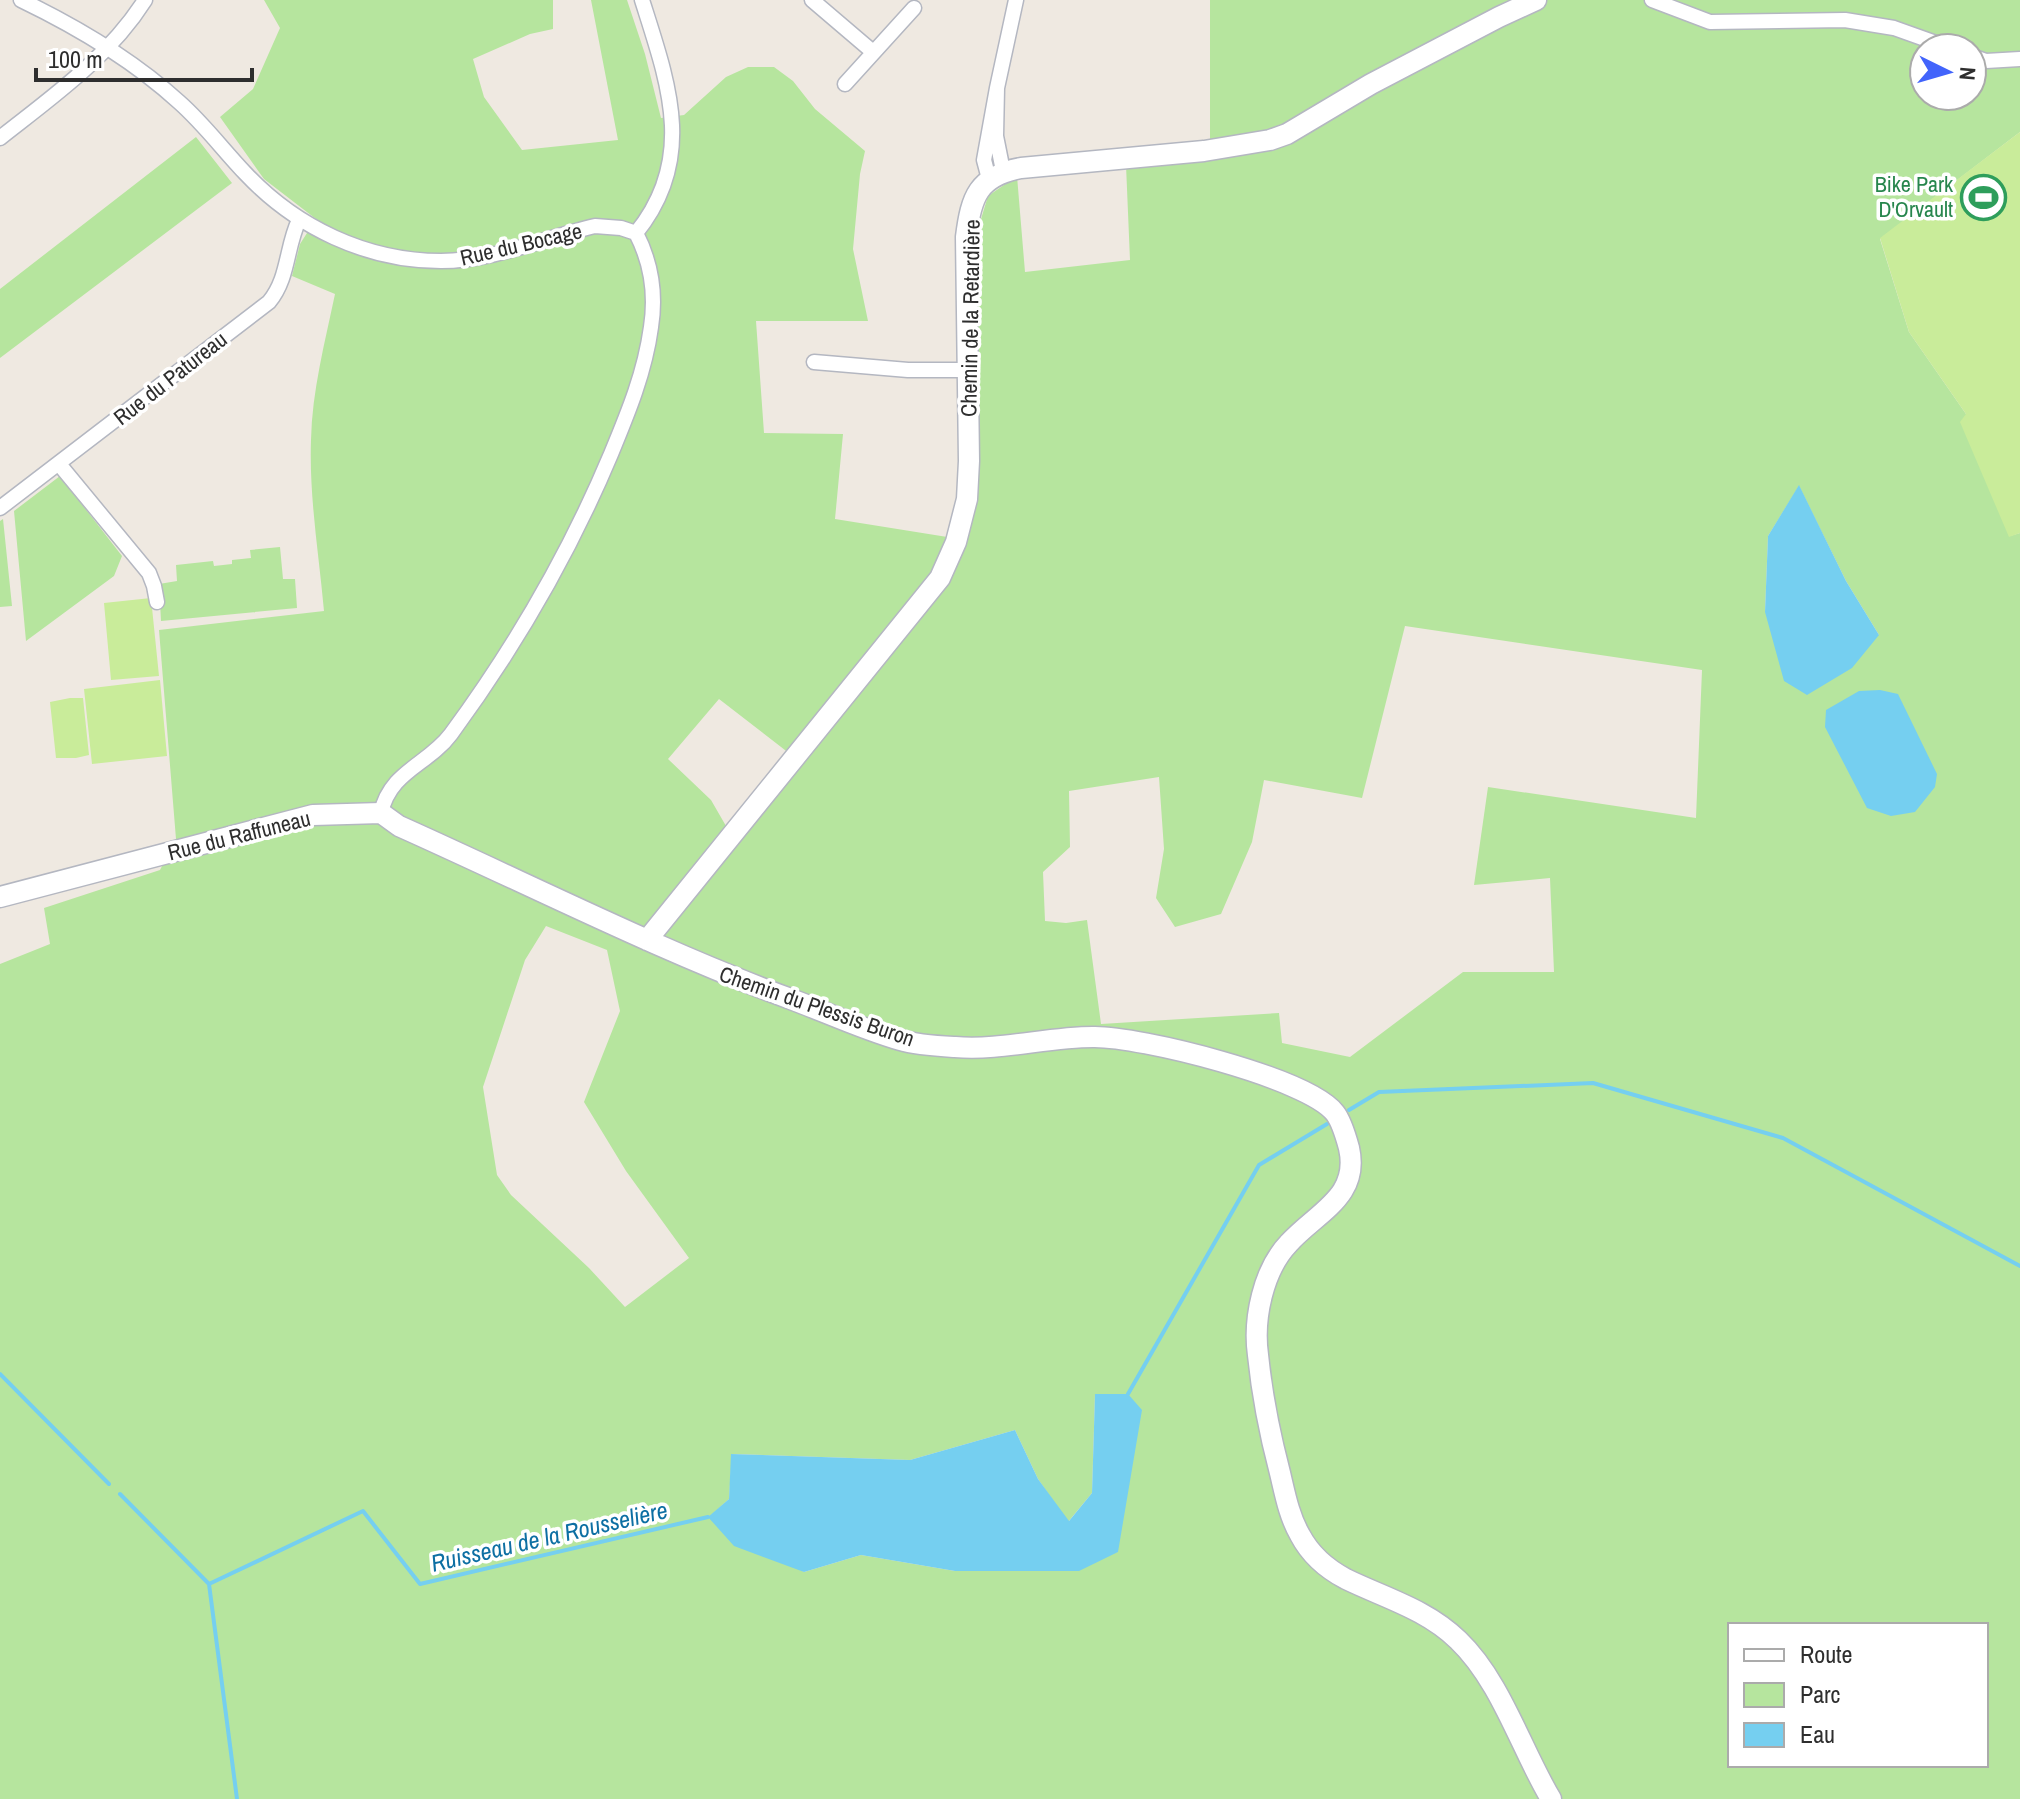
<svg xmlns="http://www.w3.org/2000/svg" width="2020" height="1799" font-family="'Archivo Narrow',sans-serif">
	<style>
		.green { fill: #b6e59e; fill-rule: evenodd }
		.pitch { fill: #c9ec9a }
		.water { fill: #75cff0 }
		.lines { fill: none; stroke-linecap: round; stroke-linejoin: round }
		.stream { stroke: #75cff0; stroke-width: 4 }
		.street-casing { stroke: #b4b7c1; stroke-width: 17 }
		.secondary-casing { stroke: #b4b7c1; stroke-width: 23 }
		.street { stroke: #fff; stroke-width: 14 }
		.secondary { stroke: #fff; stroke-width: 20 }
		.labels { text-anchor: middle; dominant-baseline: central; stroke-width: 7; stroke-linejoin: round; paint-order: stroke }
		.leisure-label { font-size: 22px; fill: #27864d; stroke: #fff; text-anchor: end }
		.street-label { font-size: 22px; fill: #2e2e2e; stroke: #fff }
		.water-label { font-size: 24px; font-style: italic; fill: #0d6fa3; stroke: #fff }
	</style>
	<rect width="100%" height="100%" fill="#efe9e1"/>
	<path class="green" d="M264,0H553V29L530,34L473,59L484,97L522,150L618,140L591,0H627L645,54L661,118L684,115L726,77L748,67H774L793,81L815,109L865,151L860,174L853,249L868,321H756L764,433L843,434L835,519L966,540L975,239L988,196L1017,176L1025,272L1130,260L1126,165L1210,155V0H2020V132L1880,239L1909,332L1966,414L2010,536L2020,533V1799H0V964L50,944L44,908L160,870L176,839L159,630L324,611C319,555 309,497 311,440C312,391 325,342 335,294L292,276L300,244L316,219L264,179L220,117L253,89L280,28ZM1924,48H1972V96H1924ZM1799,486L1846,581L1879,635L1765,612L1768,536ZM1405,626L1702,670L1696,818L1488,787L1474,885L1550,878L1554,972H1463L1350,1057L1282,1043L1279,1013L1101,1024L1087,920L1066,923L1045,921L1043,872L1070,847L1069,791L1159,777L1164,849L1156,898L1175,927L1221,914L1252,842L1264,780L1362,798ZM719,699L803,764L742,837L726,826L711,800L668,759ZM546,926L607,950L620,1011L584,1102L626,1171L689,1258L625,1307L589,1268L511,1195L497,1175L483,1087L525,960ZM1095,1394L1118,1552L955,1571L861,1555L804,1572L709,1517L729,1499L732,1454L910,1460L1015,1430L1038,1479L1068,1522L1092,1493ZM1730,1625H1986V1765H1730Z
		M196,137L232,183L0,358V289Z
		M60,476L122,556L114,576L26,641L14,511Z
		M3,519L12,606L0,607V521Z
		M280,547L283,579H295L297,608L161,621L159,584L177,581L176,565L213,561L214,566L232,564V560L251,558L250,550Z"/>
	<path class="pitch" d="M2020,132V533L2009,537L1960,422L1966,414L1909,332L1880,238Z
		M151,598L159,676L111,680L104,603Z
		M160,680L167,756L92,764L84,689Z
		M70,698H83L89,755L76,758H56L50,702Z"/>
	<path class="water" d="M1799,485L1846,581L1879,635L1852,668L1807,695L1784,681L1765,612L1768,536Z
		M1880,690L1898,694L1937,774L1935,787L1915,812L1891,816L1867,808L1825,727L1826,710L1859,691Z
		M1095,1394H1128L1142,1410L1118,1552L1079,1571H955L861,1555L804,1572L734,1546L708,1517L729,1499L731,1454L910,1460L1015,1430L1038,1479L1069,1521L1092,1493Z"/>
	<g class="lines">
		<path class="stream" d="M1349,1110L1379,1092L1593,1083L1783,1138L2020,1266
			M0,1374L109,1484
			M1128,1394L1259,1165L1327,1124
			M120,1494L209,1584L237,1799
			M209,1584L363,1511L420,1584L708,1517"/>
		<defs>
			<path id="street" d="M21,0C77,27 134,61 179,102C204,124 223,150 246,174C296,227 366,261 441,261C493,261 544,238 595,226L621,228L636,233C651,262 656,295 651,327C645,372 628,413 611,454C569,554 515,647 451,734C428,765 390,771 381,813
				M812,0L873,52
				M1652,0L1710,22L1845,20L1894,28L1950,48
				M1972,56L1986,61L2020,59
				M845,84L914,8
				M997,88L1016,0
				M0,138C52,97 109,57 145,0
				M989,179L984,160L997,88L996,136L1003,171
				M636,233C697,158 668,82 642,0
				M814,362L908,370H968
				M59,464L149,573L154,586L157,602
				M0,508L269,302C289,278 286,247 299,220"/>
			<path id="secondary" d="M0,897L313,815L381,813L399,826C531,885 660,951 796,1001C830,1014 865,1030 900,1040C917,1045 937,1046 955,1047C1000,1051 1047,1037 1093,1037C1139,1036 1308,1078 1335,1113C1342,1122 1346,1137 1349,1148C1360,1197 1317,1212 1289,1243C1263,1270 1253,1319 1258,1355C1262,1395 1270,1435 1280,1473C1285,1494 1289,1516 1300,1535C1310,1554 1327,1569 1346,1579C1385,1598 1426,1609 1458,1640C1501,1681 1521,1749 1551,1799
				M647,940L940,578L956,542L967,499L969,461L966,237C971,197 978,176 1021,168L1204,151L1270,140L1287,134L1371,84L1499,17L1536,0"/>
		</defs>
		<use href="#street" class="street-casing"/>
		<use href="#secondary" class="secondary-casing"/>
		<use href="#street" class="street"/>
		<use href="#secondary" class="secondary"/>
	</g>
	<defs>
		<symbol id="stadium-ring" viewBox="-11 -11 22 22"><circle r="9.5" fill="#fff" stroke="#2e9e5b" stroke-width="1.5"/><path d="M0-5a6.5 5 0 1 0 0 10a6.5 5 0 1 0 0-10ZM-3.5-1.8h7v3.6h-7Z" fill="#2e9e5b"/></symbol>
	</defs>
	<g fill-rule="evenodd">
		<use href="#stadium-ring" x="1958" y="172" width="51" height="51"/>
	</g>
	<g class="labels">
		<g class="leisure-label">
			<text x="1953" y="184">Bike Park<tspan x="1953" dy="25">D'Orvault</tspan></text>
		</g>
		<g class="street-label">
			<text transform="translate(521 244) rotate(-13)">Rue du Bocage</text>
			<text transform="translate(970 318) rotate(-89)">Chemin de la Retardière</text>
			<text transform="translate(170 378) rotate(-38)">Rue du Patureau</text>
			<text transform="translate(239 835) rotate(-14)">Rue du Raffuneau</text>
			<text transform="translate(817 1006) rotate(19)">Chemin du Plessis Buron</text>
		</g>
		<g class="water-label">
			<text transform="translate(549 1536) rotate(-13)">Ruisseau de la Rousselière</text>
		</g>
	</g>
	<rect x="1728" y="1623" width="260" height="144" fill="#ffffff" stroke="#ababab" stroke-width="2"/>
	<rect x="1744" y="1649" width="40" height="12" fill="#ffffff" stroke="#ababab" stroke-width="2"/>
	<text x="1800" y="1663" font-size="24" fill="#2e2e2e">Route</text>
	<rect x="1744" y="1683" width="40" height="24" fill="#b6e59e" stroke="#ababab" stroke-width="2"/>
	<text x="1800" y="1703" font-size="24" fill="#2e2e2e">Parc</text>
	<rect x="1744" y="1723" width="40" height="24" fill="#75cff0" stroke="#ababab" stroke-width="2"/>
	<text x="1800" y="1743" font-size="24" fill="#2e2e2e">Eau</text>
	<g transform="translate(1948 72) rotate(95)"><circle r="38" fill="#ffffff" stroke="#ababab" stroke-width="2"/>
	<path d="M0-6L14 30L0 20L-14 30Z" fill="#4264fb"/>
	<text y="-12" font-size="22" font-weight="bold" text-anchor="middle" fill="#2e2e2e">N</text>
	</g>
	<path d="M36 68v12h216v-12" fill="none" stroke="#2e2e2e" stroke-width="4"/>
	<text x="48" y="68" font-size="24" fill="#2e2e2e" stroke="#ffffff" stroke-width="6" paint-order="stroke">100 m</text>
</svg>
